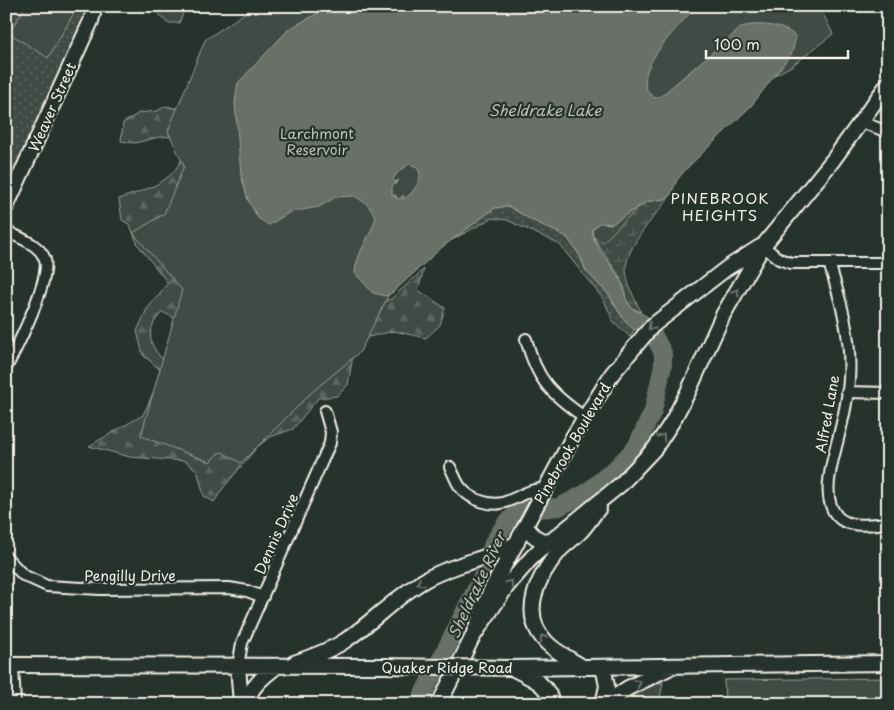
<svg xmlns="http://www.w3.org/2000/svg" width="894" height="710" font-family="'Playpen Sans',sans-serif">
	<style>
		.grass { fill: url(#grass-dots); stroke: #9a9e96 }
		.forest { fill: url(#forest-firs); stroke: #9a9e96; fill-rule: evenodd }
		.wetland { fill: url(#wetland-marsh); stroke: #9a9e96 }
		.park { fill: #414b45; stroke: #9a9e96 }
		.water { fill: #676f68; stroke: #9fa39b; fill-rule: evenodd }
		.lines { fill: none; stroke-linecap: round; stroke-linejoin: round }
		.river { stroke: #676f68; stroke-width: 18 }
		.street-casing { stroke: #f4f1e8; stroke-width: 14 }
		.secondary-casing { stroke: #f4f1e8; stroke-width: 18 }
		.street { stroke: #26332d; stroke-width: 10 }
		.secondary { stroke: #26332d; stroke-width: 14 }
		.secondary-bridge-casing { stroke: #f4f1e8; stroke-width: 18; stroke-linecap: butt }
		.secondary-bridge { stroke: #26332d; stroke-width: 14 }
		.oneway { stroke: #6e766e }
		.labels { text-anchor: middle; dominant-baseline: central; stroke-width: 4.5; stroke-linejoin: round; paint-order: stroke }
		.street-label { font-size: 14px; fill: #f4f1e8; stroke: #26332d }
		.park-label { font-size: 14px; fill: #bebfb7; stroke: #26332d }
		.water-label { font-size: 15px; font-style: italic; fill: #bcbdb5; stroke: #26332d }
		.neighbourhood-label { font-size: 15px; letter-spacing: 1px; fill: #f4f1e8; stroke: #26332d }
	</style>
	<defs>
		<pattern id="grass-dots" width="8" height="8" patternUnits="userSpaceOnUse" patternTransform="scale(1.25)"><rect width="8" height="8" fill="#414b45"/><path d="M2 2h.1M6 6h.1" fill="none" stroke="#5d6560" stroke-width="1.8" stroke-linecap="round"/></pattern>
		<pattern id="forest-firs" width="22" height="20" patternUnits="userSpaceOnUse" patternTransform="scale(1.25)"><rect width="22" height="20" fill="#414b45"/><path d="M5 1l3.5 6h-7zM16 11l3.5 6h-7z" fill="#5d6560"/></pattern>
		<pattern id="wetland-marsh" width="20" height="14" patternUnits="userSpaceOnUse" patternTransform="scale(1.25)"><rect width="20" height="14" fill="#414b45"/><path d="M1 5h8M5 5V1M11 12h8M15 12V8" fill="none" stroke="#5d6560"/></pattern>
	</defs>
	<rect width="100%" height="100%" fill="#26332d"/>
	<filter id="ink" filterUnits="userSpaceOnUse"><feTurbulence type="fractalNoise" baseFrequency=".02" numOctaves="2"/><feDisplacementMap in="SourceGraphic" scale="10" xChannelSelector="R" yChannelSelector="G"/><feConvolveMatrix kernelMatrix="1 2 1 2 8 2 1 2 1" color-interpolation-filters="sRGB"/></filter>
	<g filter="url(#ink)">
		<path class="grass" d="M6,6H91L54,92L6,185Z
			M508,206L530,219L567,237L580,256L586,271L609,295L622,317L634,330L630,337L613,321L604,300L559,244L507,220L492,218L452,240L495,208Z"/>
		<path class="forest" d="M152,6H186L179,23H167Z
			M166,106L188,111L379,302L391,299L424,269L418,290L445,308L440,325L426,338L394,331L368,337L353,355L348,385L337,396L318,398L293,429L270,437L257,447L224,487L214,502L204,496L197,470L185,461L130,457L89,446L143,415L163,372L143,355L137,331L147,309L168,283L138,245L130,225L122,220L119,199C144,190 172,184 183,156C185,150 185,142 185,136L159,137L135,143L121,141L123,123L139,113L157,111ZM162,312L175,318L174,369C161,359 144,343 153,325C155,320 159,316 162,312Z"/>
		<path class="wetland" d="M670,196C656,215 627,245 626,268C626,284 635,299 641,312L632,308L625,298V289L616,271L593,237L646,202L664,199Z"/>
		<path class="park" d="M26,6H62L74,13L48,58L9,33Z
			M255,6H819L833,34L793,65L775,75L603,242L515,197L427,218L360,352L312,392L241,463L222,452L217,454L210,462L141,436L182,290L133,233L164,214L184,166L168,131L205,40Z
			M888,678V704H725L724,680Z
			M663,682L659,704H621L647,688Z"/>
		<path class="water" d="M331,6H697C682,23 622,78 655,98L661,96L742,27C756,22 786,25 796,37L792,53L751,106L687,168L677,180L670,196L664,199L646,202L612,224L599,223L592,230C594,249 613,264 621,281C625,290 624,300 631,307C635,311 643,314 648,317L647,320L655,332L654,336L636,329L634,330L622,317L609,295L586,271L580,256L567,237L530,219L508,206L495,208L441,248L392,293L386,296L373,293L355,273C355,257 370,236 376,218L368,205L355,196L336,197L319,207L290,212L269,225L258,218L248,200L241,175L235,102L238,83L289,29ZM409,164L417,167C418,170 420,172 420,175C421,182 410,198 402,199L404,195L398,200L397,197L395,198L396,195L392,196V187L399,180L395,182L393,179L397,173Z"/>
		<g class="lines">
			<path class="river" d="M418,704L487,567L493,543L506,523L519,511L559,507L586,493L616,468L636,447L653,411L663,365V353L654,336"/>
			<defs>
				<path id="street" d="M861,122L888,132
					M6,231C19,238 37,243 44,257C54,274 16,349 6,368
					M763,246L779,259L791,263H888
					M829,263C841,301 852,338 849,379C848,398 843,420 838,439C833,460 820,497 837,516C848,529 872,524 888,523
					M526,339C537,380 550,393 584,417
					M847,392L888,393
					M450,467C454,474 456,482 461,488C471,500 493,508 508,501C521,496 531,488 545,489
					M6,557L23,575L47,586L100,589L229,588L247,591L263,597
					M13,666L15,704
					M238,666L242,643L330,443L331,432L325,411"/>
				<path id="secondary" d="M6,207L91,21L95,6
					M526,526C531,535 537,540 548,542
					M472,638L507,586L534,555L621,484L655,448L672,422L688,392L723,315L763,246L833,160L888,84
					M294,663C311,657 329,651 343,642C372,623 395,597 425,580C454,563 488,560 517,543
					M6,665L383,666
					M238,666L241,704
					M581,666C570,659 556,652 547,643C518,614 538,576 560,550C566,544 573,539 580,532C587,525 592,516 599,508
					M603,667L607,686L603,704
					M511,668L888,663
					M514,669C531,678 548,683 552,704
					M246,704C251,686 263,677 277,666
					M439,704L472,638L490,592L573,437L612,374L652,326L727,268L760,247
					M605,704L628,688L669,668"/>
			</defs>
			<use href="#street" class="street-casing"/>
			<use href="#secondary" class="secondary-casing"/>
			<use href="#street" class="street"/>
			<use href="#secondary" class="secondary"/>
			<defs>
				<path id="secondary-bridge" d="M383,666L511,668"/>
			</defs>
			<use href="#secondary-bridge" class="secondary-bridge-casing"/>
			<use href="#secondary-bridge" class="secondary-bridge"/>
		</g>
		<defs><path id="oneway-chevron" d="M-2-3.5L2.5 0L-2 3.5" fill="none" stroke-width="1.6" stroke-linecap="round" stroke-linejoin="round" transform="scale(1.25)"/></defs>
		<g class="oneway">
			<use href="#oneway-chevron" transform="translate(736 292) rotate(-59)"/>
			<use href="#oneway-chevron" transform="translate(651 327) rotate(137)"/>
			<use href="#oneway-chevron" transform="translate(662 437) rotate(-57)"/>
			<use href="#oneway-chevron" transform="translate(420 583) rotate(149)"/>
			<use href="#oneway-chevron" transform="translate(510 583) rotate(-53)"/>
			<use href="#oneway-chevron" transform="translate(543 638) rotate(-128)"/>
			<use href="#oneway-chevron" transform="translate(638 683) rotate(-27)"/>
		</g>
	</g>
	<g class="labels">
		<g class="street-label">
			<text transform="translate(52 107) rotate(-66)">Weaver Street</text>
			<text transform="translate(827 414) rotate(-80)">Alfred Lane</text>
			<text transform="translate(572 443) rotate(-60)">Pinebrook Boulevard</text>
			<text transform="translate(276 534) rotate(-66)">Dennis Drive</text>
			<text x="130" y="575">Pengilly Drive</text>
			<text x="447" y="667">Quaker Ridge Road</text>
		</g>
		<g class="park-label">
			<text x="317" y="133">Larchmont<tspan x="317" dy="16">Reservoir</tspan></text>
		</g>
		<g class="water-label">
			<text x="545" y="109">Sheldrake Lake</text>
			<text transform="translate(476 585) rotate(-65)">Sheldrake River</text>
		</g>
		<g class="neighbourhood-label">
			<text x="720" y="197">PINEBROOK<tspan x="720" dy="17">HEIGHTS</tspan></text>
		</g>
	</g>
	<rect width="894" height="710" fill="none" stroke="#26332d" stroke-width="25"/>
	<rect x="12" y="12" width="869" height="685" fill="none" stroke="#f4f1e8" stroke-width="2" filter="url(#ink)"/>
	<path d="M706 50v8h142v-8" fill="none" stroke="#f4f1e8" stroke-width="2.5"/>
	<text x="714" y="50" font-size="15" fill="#f4f1e8" stroke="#26332d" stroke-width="4" paint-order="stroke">100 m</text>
</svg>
